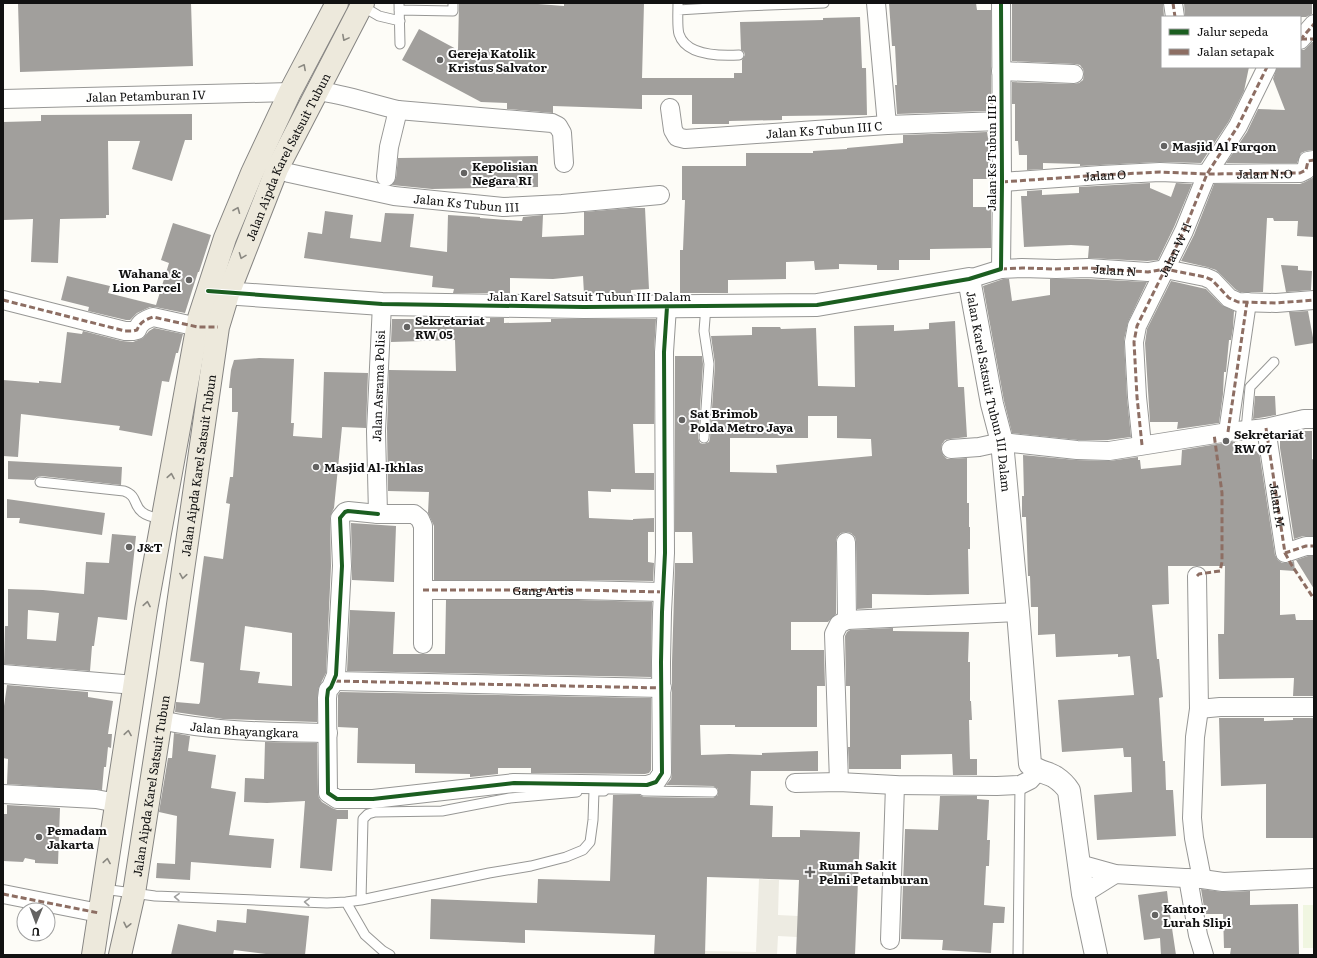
<svg xmlns="http://www.w3.org/2000/svg" width="1317" height="958" font-family="Literata,serif">
	<style>
		.pitch { fill: #f0f6e1 }
		.plaza { fill: #edebe2 }
		.building { fill: #a19f9c; fill-rule: evenodd }
		.lines { fill: none; stroke-linecap: round; stroke-linejoin: round }
		.service-casing { stroke: #979795; stroke-width: 11 }
		.minor-casing { stroke: #979795; stroke-width: 20 }
		.tertiary-casing { stroke: #979795; stroke-width: 24 }
		.primary-casing { stroke: #858482; stroke-width: 24 }
		.service { stroke: #fffffe; stroke-width: 9 }
		.minor { stroke: #fffffe; stroke-width: 18 }
		.tertiary { stroke: #fffffe; stroke-width: 22 }
		.primary { stroke: #ede9dc; stroke-width: 22 }
		.quiet { stroke: #8d6e63; stroke-width: 3; stroke-dasharray: 6 3; stroke-linecap: butt }
		.cycleway-casing { stroke: #fff; stroke-width: 6 }
		.cycleway { stroke: #1b5e20; stroke-width: 4 }
		.oneway { stroke: #8a8881 }
		.oneway2 { stroke: #a0a09f }
		.poi-dot { fill: #646362; stroke: #fff; stroke-width: 1.5 }
		.labels { text-anchor: middle; dominant-baseline: central; stroke-width: 4; stroke-linejoin: round; paint-order: stroke }
		.poi-label { font-size: 12px; font-weight: bold; fill: #111; stroke: #fff; text-anchor: start }
		.street-label { font-size: 12px; fill: #111; stroke: #fff }
	</style>
	<rect width="100%" height="100%" fill="#fdfcf7"/>
	<path class="pitch" d="M1303,905H1314V948H1303Z"/>
	<path class="plaza" d="M759,879L779,880L778,915L798,916L797,937L778,936L777,955H705V951L756,952Z"/>
	<path class="building" d="M18,3H191L193,66L20,72Z
		M459,3H525L564,6V3H644L642,78H734V73H742V60L745,55L744,52L741,50L740,22L823,20V18L860,17L862,68H866L867,115L782,116V120L729,121V124H692V95H642V109L553,106V113L507,109V103L481,102L402,60L419,29L458,50Z
		M889,3H976L977,10H991V104H986L987,111L897,114L895,85H897L895,46H892Z
		M1012,3H1163L1164,17H1162V67H1249L1244,91L1229,121L1201,163L1159,162L1080,166V164L1043,163V169L1027,170V155H1019L1018,141H1015V104H1012V82L1074,84L1079,83L1083,80L1084,74L1083,69L1080,65L1075,64L1012,61Z
		M1184,3H1312V14L1306,17H1185Z
		M1312,42H1314V150L1306,151L1301,153L1297,163H1226L1247,132L1258,109L1285,110L1273,79L1277,67H1300V50H1304Z
		M192,114V140H185L172,181L132,169L140,141H108L109,215H106V218L60,219L58,263L31,262L33,219L3,220V122L41,121V115Z
		M987,132L988,138H991V179H973V207H991V248L930,249V260H899V270H877V265L839,264V269L815,270L814,261L786,262V279L728,280V293H680V250H683L685,200H682V166H746V153H813V151L847,149V148L903,143V135Z
		M538,156V187L432,189L392,185L396,178L398,158Z
		M1314,177V237L1297,236L1298,221H1274L1273,218H1267L1263,292H1240L1235,289L1216,270L1207,267L1181,261L1194,235L1214,184H1300L1305,182Z
		M1150,183V188L1171,197L1176,183L1192,184L1174,227L1158,260L1147,261L1088,258L1089,246L1071,245L1024,247L1021,196H1027V191L1042,190V195L1079,193V187Z
		M630,208H645L649,289L631,290V294H584L583,276L553,279L510,278V293H453L454,289L432,287L433,276L304,258L308,232L322,234L325,211L353,215L350,238L381,242L385,213L414,214L410,247L447,252L448,215L480,217V218L522,221L523,217L543,215L542,237L584,235V212Z
		M173,223L211,235L199,272H198L185,313L155,307H150L137,313L130,320H126L88,311L89,307L61,300L67,276L110,286L108,293L156,305L169,263L161,260Z
		M1281,265L1298,266V270L1312,271L1311,290L1286,292Z
		M1003,279H1009L1012,301L1050,295V279H1088L1147,282L1128,322L1124,340L1127,398L1131,437L1108,440H1078L1012,433L1004,401L983,286Z
		M1171,281L1206,289L1222,305L1234,311L1233,328L1231,340H1229L1226,372H1224L1223,394L1219,423L1177,429L1178,422H1150L1145,343L1147,329Z
		M1308,311L1314,343L1295,346L1289,312Z
		M490,318H504V323L551,322V319H656L654,352V424H633L635,473H654V490L611,489V492L588,491L589,518L633,520V519L654,518V532H648V562L654,563L653,581L578,580H434V526L428,513L429,492L388,491L387,428L389,370L456,371L455,340L391,342L392,319H418V322L442,321V323L490,322Z
		M955,321L958,387H964L967,437L950,439L945,440L942,444L941,449L943,455L947,459H952L967,458V503H969V527H970V549H968L969,594L928,595L872,594V608L857,609L856,541L855,537L851,533L846,532L841,533L837,537L836,542V614L828,622H791V650H824L825,686H817V727H735V725H700L701,755L729,754L762,755V753L818,751V771H751L750,805L773,806L772,837H800V830L860,832L855,955H796L799,880L707,877L705,955H654L655,935L525,930V943L430,939L431,899L537,903L538,879L610,881L613,795H640L644,797L713,798L718,795V789L713,786L666,785L671,779L672,773V662L675,563H693L692,532H675V356H702L703,364L698,438L700,443L704,444L709,442L710,438L715,364L711,336L752,335V327H780L781,329L816,328L818,386L855,387L854,326L894,325V331L929,329V323ZM808,416H837V438L871,439L872,456L776,465L777,473L730,472V438H808Z
		M154,328L183,334L178,353H176L169,382L162,381L152,436L119,430L120,426L21,414L18,457L3,456V380L39,383V381L61,383L67,332L82,334L83,331L122,341L133,342L143,338L149,331Z
		M259,358L294,359L291,423H294L293,436L322,438L324,372L368,373L366,428L342,427L334,508L332,512L330,518L331,566L326,673L318,689L317,722L223,719L175,712L176,702L199,704L200,702L204,663L190,661L204,556L223,559L230,504L226,503L230,477H233L238,412H232V388H229L231,370L234,360ZM245,626L292,633V686L258,683L260,672L240,670Z
		M1255,396H1275L1276,415L1253,419Z
		M1300,431H1312V459L1314,460V536H1303L1294,539L1280,448V435Z
		M1229,442H1235L1234,453L1259,451L1275,555L1278,560L1282,563H1288L1294,561L1295,571L1280,570V615L1295,614L1296,620H1314V696H1293L1294,678L1219,679L1218,634H1224L1225,566H1168L1169,604L1152,605L1157,659H1159L1163,697L1159,698L1163,761H1165L1166,790H1173L1176,836L1097,840L1094,795L1132,792L1131,757H1124L1123,748L1062,752L1058,700L1134,695L1130,656L1118,657V654L1056,657L1055,634L1038,635V607H1031L1030,576H1028L1026,517H1022V496H1024L1023,455L1076,460L1109,461L1138,457V460H1140L1141,469L1181,465L1182,450Z
		M8,461L122,467L121,485L41,476L37,477L34,480L8,479Z
		M7,499L105,513L102,535L19,523L20,518H7Z
		M351,523L396,526L394,582L352,580V566Z
		M112,534L136,536L127,620L98,617L94,646H92L90,671L4,664L5,626H8V589L43,590L84,594L86,562L109,563ZM28,610L59,613L56,641L27,639Z
		M1308,556H1314V589L1296,560Z
		M446,600H578L652,602L651,677L347,671L350,610L395,612L393,654H445Z
		M893,628V631L969,632L968,662H970V701H971L972,720H969L970,759H977V775H953L952,754L901,755V769H849L848,747H850V686H846L845,636L847,632L850,630Z
		M7,685L88,692V697L113,701L108,734H112L111,748L108,747L106,767H104L102,790L7,784L8,759L3,758V713Z
		M340,692L651,698V770L649,773L645,774L531,773V768H498V774L470,777V774L415,773V764L357,763L358,728L338,727V695Z
		M1219,718H1264V721L1293,720V718H1314V838H1266V784L1221,786Z
		M174,733L190,736L188,751L216,755L211,788L236,792L229,835L274,839L271,868L191,862L190,880L156,878L157,863L175,864L177,816L159,812L168,758H172Z
		M265,742L317,743L318,793L319,798L322,802L332,808L337,810H348V819H337L332,871L300,868L305,801L267,803L244,802L245,778L264,779Z
		M940,796H977V799L989,800L987,840H990L989,866H986L984,905L1005,907L1004,923H993L991,953L942,950L943,940L901,939L905,829L938,830Z
		M7,805L60,808L58,864L35,863V860L25,858L23,862L3,861V814H7Z
		M1201,889L1223,892L1250,891V905L1298,904L1299,955H1230L1231,948H1224L1223,914H1205Z
		M1167,891L1169,908L1176,955H1161L1160,938L1144,940L1138,895Z
		M247,909L309,916L305,955H274L234,950L233,955H171L178,924L216,932L217,920L246,923Z"/>
	<g class="lines">
		<defs>
			<path id="service" d="M399,3L400,44
				M678,3C678,11 677,28 679,34C686,56 721,56 739,55
				M362,6L379,16L400,21
				M399,10L453,11V3
				M678,10L744,6L824,3
				M1246,430L1250,387L1274,362
				M704,438L709,364L704,331L706,306
				M40,482L124,491C138,496 133,505 142,512C148,517 156,518 163,519
				M644,791L713,792
				M103,889L155,896L327,903L346,902L361,900L489,873L531,866L566,857L583,850L590,842L593,820L594,791H604
				M361,900L363,819L368,814L375,812L442,811L510,798L577,792
				M346,902L365,935L383,951L390,955
				M1018,955L1020,785"/>
			<g id="minor">
				<path d="M876,3L887,125"/>
				<path d="M1173,3L1175,17"/>
				<path d="M1300,40L1314,24"/>
				<path d="M1001,71L1074,74"/>
				<path d="M317,91C345,94 371,104 398,110L389,147L386,177"/>
				<path id="s1" d="M3,99L290,92"/>
				<path id="s2" d="M670,108L673,130L677,137L685,139L887,125L1001,121"/>
				<path d="M398,110L552,123L558,126L562,133L564,163"/>
				<path id="s3" d="M277,169L289,173L394,196L503,207L562,204L660,195"/>
				<path id="s4" d="M1002,182L1101,175L1160,172L1207,174L1300,173L1306,170L1308,161L1314,160"/>
				<path d="M1001,269L1022,268L1056,269L1088,268L1148,272L1165,269L1205,277L1212,280L1229,298L1238,302L1276,303L1314,300"/>
				<path d="M969,279L1001,269L1002,182L1001,3"/>
				<path d="M3,300L125,331H133L137,330C140,322 145,320 153,317L198,327H212"/>
				<path d="M382,304L376,431L378,514H414L420,519L423,526V644"/>
				<path d="M1266,428L1285,553L1306,546H1314"/>
				<path d="M1228,432L1247,302"/>
				<path id="s5" d="M1142,445L1137,397L1134,342L1137,326L1184,231L1207,174L1238,126L1267,67"/>
				<path d="M951,449L979,447L1002,442L1077,450L1109,451L1228,432L1266,428L1304,419H1314"/>
				<path d="M378,514L348,511L345,512L340,518L342,566L336,675L331,687L328,690L327,698L328,793L337,799H373L514,783L647,785L656,782L662,773L661,662L662,612L665,553L664,352L667,307"/>
				<path d="M846,542L847,620"/>
				<path d="M1197,576L1199,709L1195,737L1192,818L1194,838L1202,879"/>
				<path id="s6" d="M423,590H578L663,592"/>
				<path d="M3,674L135,685"/>
				<path d="M335,681L662,688"/>
				<path d="M1199,709L1220,707H1314"/>
				<path id="s7" d="M160,720C215,732 272,732 328,733"/>
				<path d="M839,782L834,634L839,624L847,620L1018,612"/>
				<path d="M795,783L839,782L895,785L997,786L1020,785L1030,780L1038,771"/>
				<path d="M3,794L96,799L117,803"/>
				<path d="M1079,864L1115,874L1202,879L1223,882L1314,878"/>
				<path d="M1188,878L1198,935L1204,955"/>
				<path d="M3,894L99,913"/>
				<path d="M1083,894L1115,874"/>
				<path d="M890,940L895,785"/>
			</g>
			<g id="tertiary">
				<path id="s8" d="M209,292L382,304L584,307L817,305L969,279L992,404L1002,442L1018,612L1030,764C1036,772 1047,772 1055,777C1061,781 1066,786 1069,791L1083,894L1096,955"/>
			</g>
			<g id="primary">
				<path d="M93,955L146,610L199,318L225,238L252,173L290,92L337,3"/>
				<path id="s9" d="M120,955L134,893L168,674L218,327L228,294L277,169L363,3"/>
			</g>
		</defs>
		<use href="#service" class="service-casing"/>
		<use href="#minor" class="minor-casing"/>
		<use href="#tertiary" class="tertiary-casing"/>
		<use href="#primary" class="primary-casing"/>
		<use href="#service" class="service"/>
		<use href="#minor" class="minor"/>
		<use href="#tertiary" class="tertiary"/>
		<use href="#primary" class="primary"/>
		<g class="quiet">
			<path d="M1173,3L1175,17"/>
			<path d="M1301,39H1314"/>
			<path d="M1300,40L1314,24"/>
			<path d="M1002,182L1101,175L1160,172L1207,174L1300,173L1306,170L1308,161L1314,160"/>
			<path id="s10" d="M1001,269L1022,268L1056,269L1088,268L1148,272L1165,269L1205,277L1212,280L1229,298L1238,302L1276,303L1314,300"/>
			<path d="M3,300L125,331H133L137,330C140,322 145,320 153,317L198,327H218"/>
			<path id="s11" d="M1266,428L1285,553L1306,546H1314"/>
			<path d="M1228,432L1247,302"/>
			<path d="M1142,445L1137,397L1134,342L1137,326L1184,231L1207,174L1238,126L1267,67"/>
			<path d="M1285,553L1291,564L1314,599"/>
			<path d="M1197,576L1199,574L1220,571L1222,562V493L1214,434"/>
			<path d="M423,590H578L663,592"/>
			<path d="M335,681L662,688"/>
			<path d="M3,894L99,913"/>
		</g>
		<defs>
			<path id="cycleway" d="M208,291L382,304L584,307L817,305L969,279L1001,269L1002,182L1001,3
				M378,514L348,511L345,512L340,518L342,566L336,675L331,687L328,690L327,698L328,793L337,799H373L514,783L647,785L656,782L662,773L661,662L662,612L665,553L664,352L667,307"/>
		</defs>
		<use href="#cycleway" class="cycleway-casing"/>
		<use href="#cycleway" class="cycleway"/>
	</g>
	<defs><path id="oneway-chevron" d="M-2-3.5L2.5 0L-2 3.5" fill="none" stroke-width="1.6" stroke-linecap="round" stroke-linejoin="round"/></defs>
	<g class="oneway">
		<use href="#oneway-chevron" transform="translate(345 38) rotate(118)"/>
		<use href="#oneway-chevron" transform="translate(303 67) rotate(-62)"/>
		<use href="#oneway-chevron" transform="translate(237 210) rotate(-68)"/>
		<use href="#oneway-chevron" transform="translate(242 256) rotate(111)"/>
		<use href="#oneway-chevron" transform="translate(171 476) rotate(-80)"/>
		<use href="#oneway-chevron" transform="translate(183 576) rotate(99)"/>
		<use href="#oneway-chevron" transform="translate(147 604) rotate(-80)"/>
		<use href="#oneway-chevron" transform="translate(128 733) rotate(-81)"/>
		<use href="#oneway-chevron" transform="translate(107 861) rotate(-81)"/>
		<use href="#oneway-chevron" transform="translate(127 925) rotate(102)"/>
	</g>
	<g class="oneway2">
		<use href="#oneway-chevron" transform="translate(177 897) rotate(-178)"/>
		<use href="#oneway-chevron" transform="translate(307 902) rotate(-178)"/>
	</g>
	<g class="poi-dot">
		<circle cx="440" cy="60" r="4"/>
		<circle cx="1164" cy="146" r="4"/>
		<circle cx="464" cy="173" r="4"/>
		<circle cx="189" cy="280" r="4"/>
		<circle cx="407" cy="327" r="4"/>
		<circle cx="682" cy="420" r="4"/>
		<circle cx="1226" cy="441" r="4"/>
		<circle cx="316" cy="467" r="4"/>
		<circle cx="129" cy="547" r="4"/>
		<circle cx="39" cy="837" r="4"/>
		<path d="M808 866h4v4h4v4h-4v4h-4v-4h-4v-4h4z"/>
		<circle cx="1155" cy="915" r="4"/>
	</g>
	<g class="labels">
		<g class="poi-label">
			<text x="448" y="53">Gereja Katolik<tspan x="448" dy="14">Kristus Salvator</tspan></text>
			<text x="1172" y="146">Masjid Al Furqon</text>
			<text x="472" y="166">Kepolisian<tspan x="472" dy="14">Negara RI</tspan></text>
			<text x="181" y="273" text-anchor="end">Wahana &amp;<tspan x="181" dy="14">Lion Parcel</tspan></text>
			<text x="415" y="320">Sekretariat<tspan x="415" dy="14">RW 05</tspan></text>
			<text x="690" y="413">Sat Brimob<tspan x="690" dy="14">Polda Metro Jaya</tspan></text>
			<text x="1234" y="434">Sekretariat<tspan x="1234" dy="14">RW 07</tspan></text>
			<text x="324" y="467">Masjid Al-Ikhlas</text>
			<text x="137" y="547">J&amp;T</text>
			<text x="47" y="830">Pemadam<tspan x="47" dy="14">Jakarta</tspan></text>
			<text x="819" y="865">Rumah Sakit<tspan x="819" dy="14">Pelni Petamburan</tspan></text>
			<text x="1163" y="908">Kantor<tspan x="1163" dy="14">Lurah Slipi</tspan></text>
		</g>
		<g class="street-label">
			<text stroke="none"><textPath href="#s1" startOffset="143">Jalan Petamburan IV</textPath></text>
			<text stroke="none"><textPath href="#s2" startOffset="178">Jalan Ks Tubun III C</textPath></text>
			<text transform="translate(991 153) rotate(-90)">Jalan Ks Tubun III B</text>
			<text stroke="none"><textPath href="#s9" startOffset="820">Jalan Aipda Karel Satsuit Tubun</textPath></text>
			<text stroke="none"><textPath href="#s4" startOffset="263">Jalan N:O</textPath></text>
			<text stroke="none"><textPath href="#s4" startOffset="103">Jalan O</textPath></text>
			<text stroke="none"><textPath href="#s3" startOffset="193">Jalan Ks Tubun III</textPath></text>
			<text stroke="none"><textPath href="#s5" startOffset="205">Jalan W II</textPath></text>
			<text stroke="none"><textPath href="#s10" startOffset="114">Jalan N</textPath></text>
			<text x="589" y="296">Jalan Karel Satsuit Tubun III Dalam</text>
			<text transform="translate(378 386) rotate(-88)">Jalan Asrama Polisi</text>
			<text stroke="none"><textPath href="#s8" startOffset="877">Jalan Karel Satsuit Tubun III Dalam</textPath></text>
			<text stroke="none"><textPath href="#s9" startOffset="496">Jalan Aipda Karel Satsuit Tubun</textPath></text>
			<text stroke="none"><textPath href="#s11" startOffset="78">Jalan M</textPath></text>
			<text stroke="none"><textPath href="#s6" startOffset="120">Gang Artis</textPath></text>
			<text stroke="none"><textPath href="#s7" startOffset="85">Jalan Bhayangkara</textPath></text>
			<text stroke="none"><textPath href="#s9" startOffset="172">Jalan Aipda Karel Satsuit Tubun</textPath></text>
		</g>
	</g>
	<rect width="1317" height="958" fill="none" stroke="#111111" stroke-width="8"/>
	<rect x="1161" y="16" width="140" height="52" fill="#ffffff" stroke="#a0a0a0"/>
	<rect x="1169" y="29" width="20" height="6" fill="#1b5e20" stroke="#a0a0a0"/>
	<text x="1197" y="36" font-size="12" fill="#111111">Jalur sepeda</text>
	<rect x="1169" y="49" width="20" height="6" fill="#8d6e63" stroke="#a0a0a0"/>
	<text x="1197" y="56" font-size="12" fill="#111111">Jalan setapak</text>
	<g transform="translate(36 922) rotate(181)"><circle r="19" fill="#ffffff" stroke="#a0a0a0"/>
	<path d="M0-3L7 15L0 10L-7 15Z" fill="#646362"/>
	<text y="-6" font-size="11" font-weight="bold" text-anchor="middle" fill="#111111">U</text>
	</g>
</svg>
